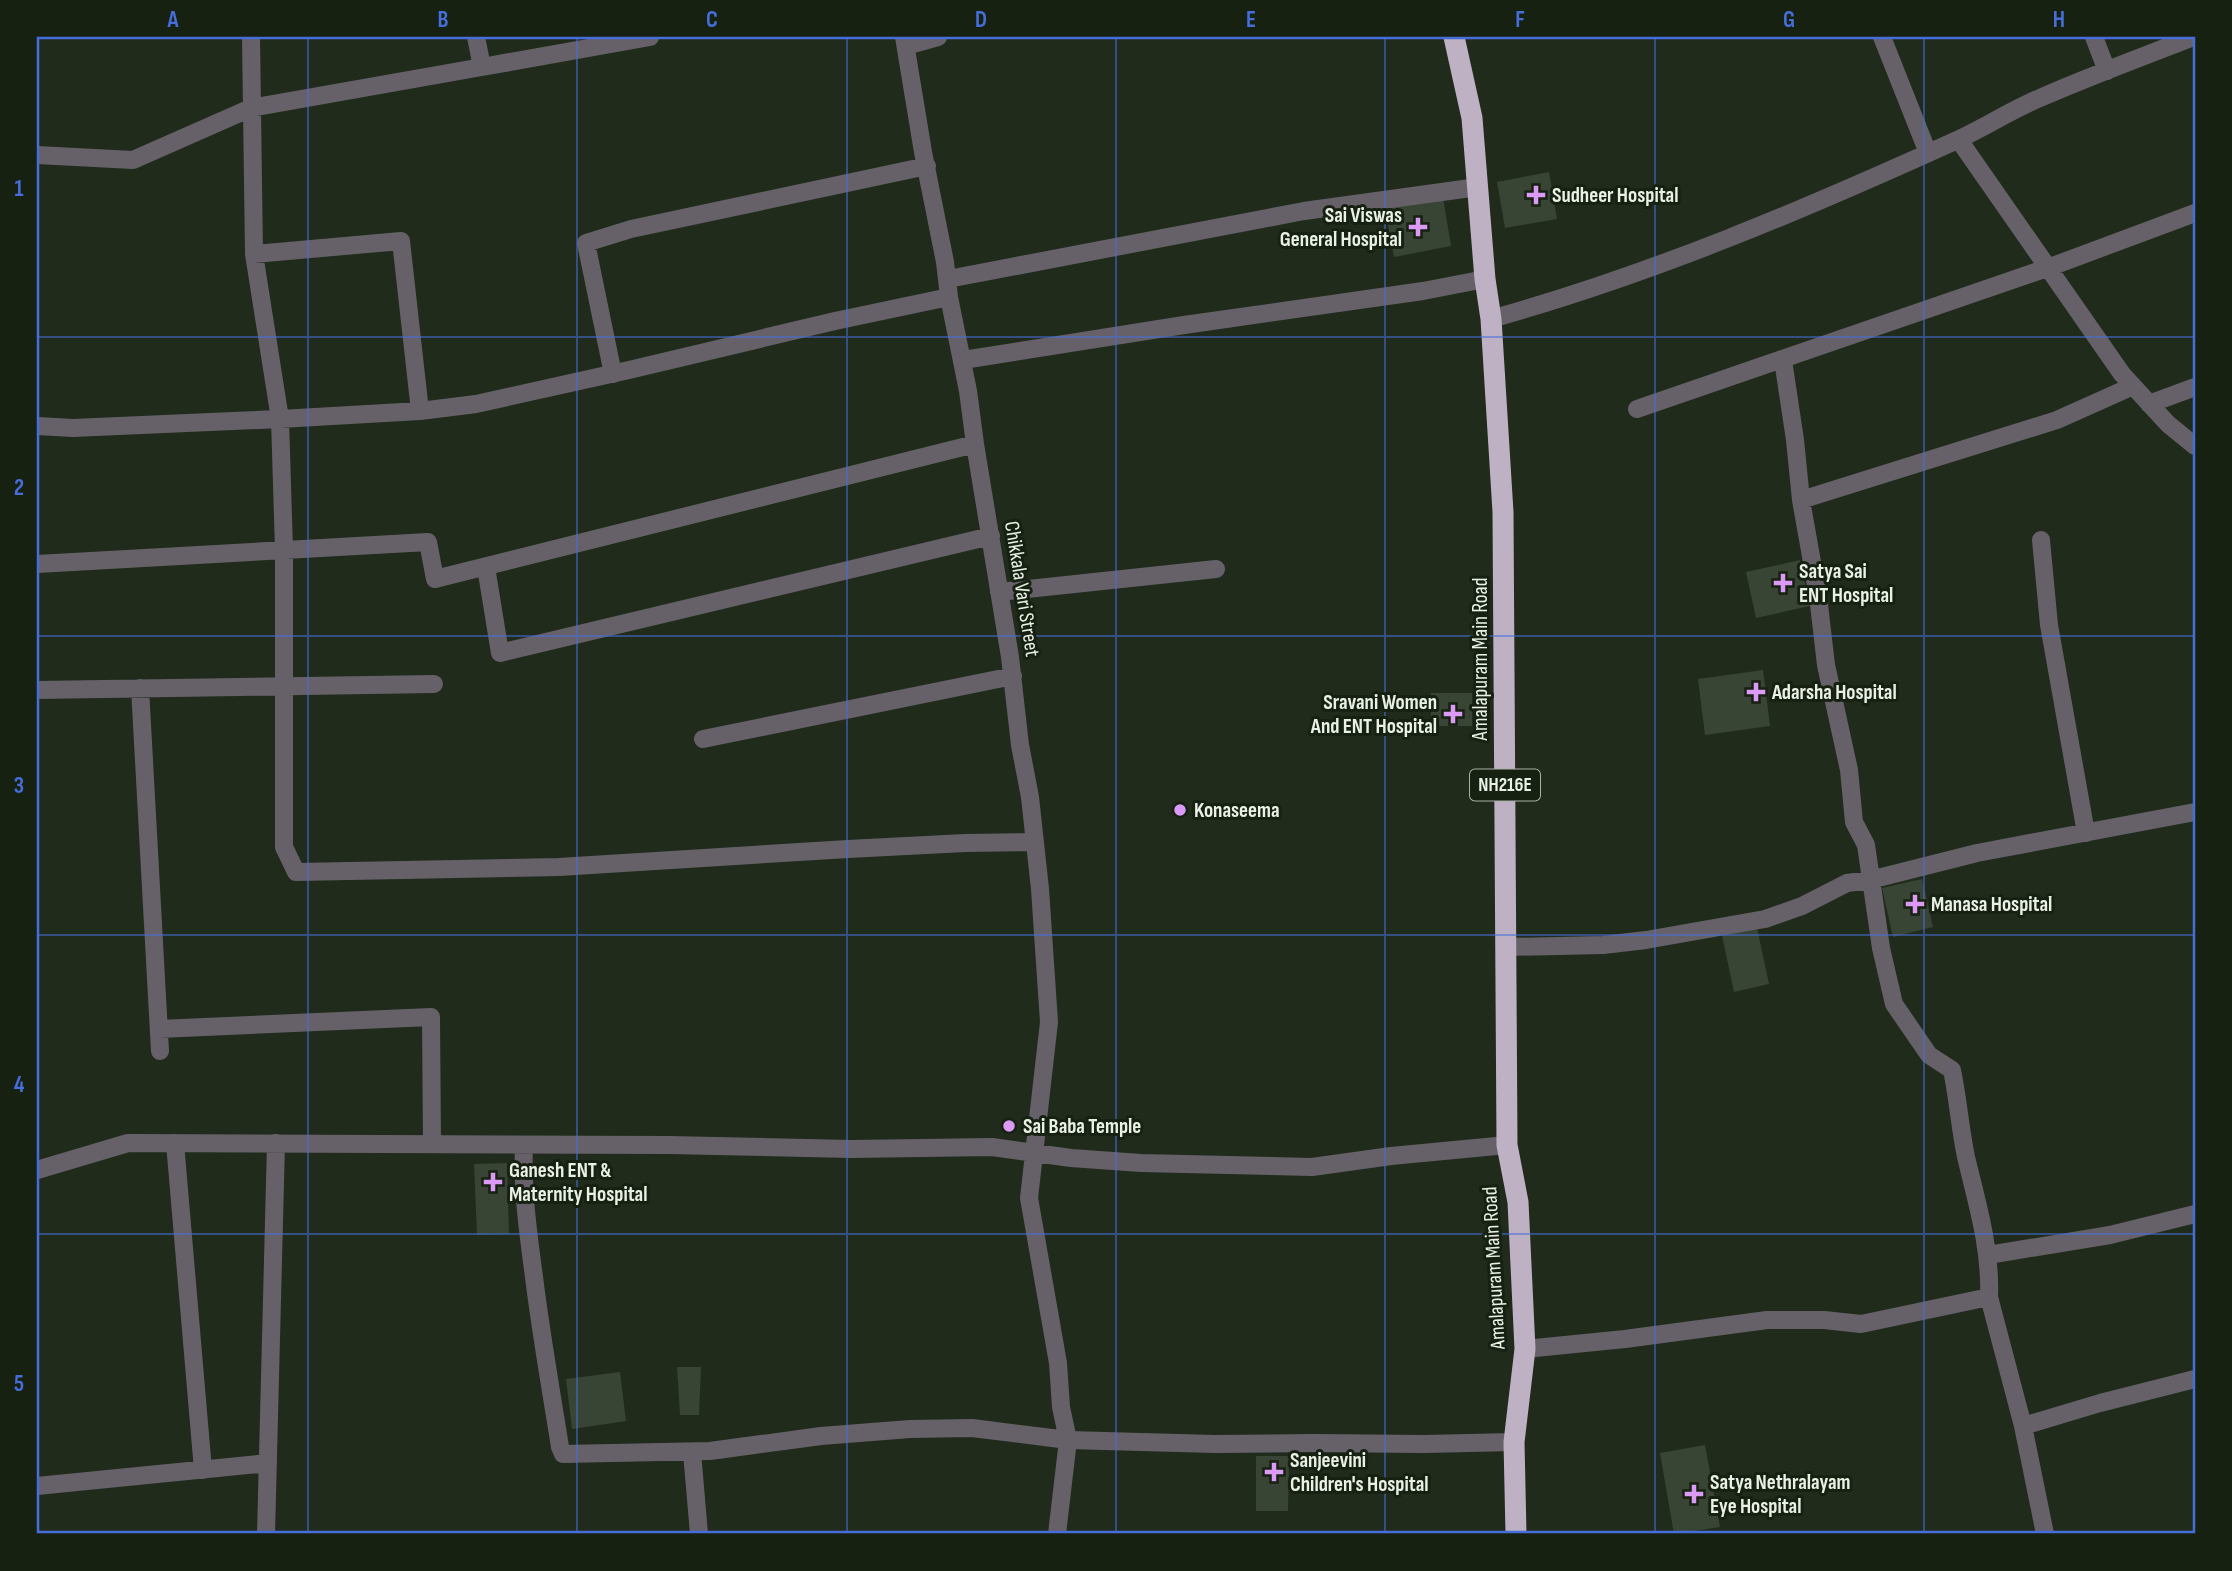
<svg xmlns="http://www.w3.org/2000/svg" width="2232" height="1571" font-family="'Sofia Sans Condensed',sans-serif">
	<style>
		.building { fill: #384434 }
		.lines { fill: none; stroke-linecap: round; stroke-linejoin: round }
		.street { stroke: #666169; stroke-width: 18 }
		.highway { stroke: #beb1c4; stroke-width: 21 }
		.grid { fill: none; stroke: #466edb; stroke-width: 2; stroke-opacity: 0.55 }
		.poi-dot { fill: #da9af6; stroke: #172112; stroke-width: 2.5 }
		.labels { text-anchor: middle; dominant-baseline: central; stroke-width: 6; stroke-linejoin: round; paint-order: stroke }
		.shield { fill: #172112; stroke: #aab2a6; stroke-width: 2 }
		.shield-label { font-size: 19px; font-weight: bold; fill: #e9f0e6 }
		.poi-label { font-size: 21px; font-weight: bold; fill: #e9f0e6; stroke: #172112; text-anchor: start }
		.street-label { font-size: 21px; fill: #e9f0e6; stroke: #172112 }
		.neatline { fill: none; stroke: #466edb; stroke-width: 2.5 }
		.grid-label { font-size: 23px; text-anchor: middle; font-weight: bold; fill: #466edb }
	</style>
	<rect width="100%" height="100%" fill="#202b1c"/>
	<path class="building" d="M1549,172L1557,219L1505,228L1497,182Z
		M1443,198L1451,246L1394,257L1385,209Z
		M1800,560L1810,606L1756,618L1746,572Z
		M1763,670L1770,726L1705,735L1698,679Z
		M1431,693H1472V726H1431Z
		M1922,879L1933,927L1893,937L1882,888Z
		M1756,923L1769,984L1734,992L1721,931Z
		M507,1163L509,1234L477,1235L474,1164Z
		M677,1367H701L699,1415H680Z
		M620,1372L626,1421L572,1429L566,1379Z
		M1705,1445L1720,1527L1674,1534L1660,1453Z
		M1256,1456H1289L1288,1511H1256Z"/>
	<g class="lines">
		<path class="street" d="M251,37L254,254L280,419L284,550V847L296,872L559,867L848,849L965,843L1033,842
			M904,37L923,152L945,262L949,297L968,391L975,444L1010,657L1020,745L1030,797L1040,889L1049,1022L1029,1198L1058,1363L1061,1407L1068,1440L1057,1534
			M1882,37L1928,153
			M2094,37L2107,71
			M906,46L938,37
			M482,67L650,37
			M1959,140L2122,374L2168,424L2195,446
			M37,155L133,160L251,108L482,67L476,37
			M254,254L401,241L420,411
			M948,279L1304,211L1478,187
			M1491,319C1652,274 1803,210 1955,141C1984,128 2011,110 2040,98C2090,76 2142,57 2193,37
			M963,360L1184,325L1423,291L1485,279
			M1783,360L1795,440L1801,500L1818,596L1826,665L1849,770L1854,822L1866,845L1881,948L1894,1004L1929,1055L1952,1070C1958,1099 1960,1128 1966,1157C1977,1203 1991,1249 1989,1297
			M613,374L586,243L631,229L927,166
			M2149,404L2195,387
			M1637,409L2050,267L2195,213
			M37,426L73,428L280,419L420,411L476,404L629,370L835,321L949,297
			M1801,500L2057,420L2133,386
			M2041,540L2049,625L2086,833
			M37,564L428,542L435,579L975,444
			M486,567L500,653L991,536
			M999,592L1216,569
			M140,688L160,1051
			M37,690L434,684
			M703,739L1013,676
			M1506,947L1603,945L1646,940L1765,919L1802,906L1847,883L1870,880L1977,853L2195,812
			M159,1029L431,1017L432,1144
			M175,1143L203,1470
			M524,1145C522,1190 528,1232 534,1277C541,1334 551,1390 560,1447L563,1454L710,1451L821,1436L910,1429L972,1428L1068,1440L1215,1444L1313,1443L1424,1444L1514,1442
			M37,1170L128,1143L668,1145L851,1149L992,1147L1071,1158L1141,1163L1312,1167L1391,1156L1507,1145
			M1988,1255L2110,1235L2195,1214
			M1525,1349L1625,1339L1767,1320H1824L1861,1324L1989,1297L2023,1426L2045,1534
			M2023,1426L2100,1403L2195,1379
			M692,1452L699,1534
			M37,1486L268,1463
			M266,1534L276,1143"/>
		<path class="highway" d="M1454,37L1472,118L1485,279L1491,319L1503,512L1507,1145L1518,1202L1525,1349L1514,1442L1516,1534"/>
	</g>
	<path class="grid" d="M308,37V1534M577,37V1534M847,37V1534M1116,37V1534M1385,37V1534M1655,37V1534M1924,37V1534M37,337H2195M37,636H2195M37,935H2195M37,1234H2195"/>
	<g class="poi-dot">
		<path d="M1532.5 184.5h7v7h7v7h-7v7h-7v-7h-7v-7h7z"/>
		<path d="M1414.5 216.5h7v7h7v7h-7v7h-7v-7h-7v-7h7z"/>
		<path d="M1779.5 572.5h7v7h7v7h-7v7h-7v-7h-7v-7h7z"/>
		<path d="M1752.5 681.5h7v7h7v7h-7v7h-7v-7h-7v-7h7z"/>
		<path d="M1449.5 703.5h7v7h7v7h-7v7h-7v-7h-7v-7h7z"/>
		<circle cx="1180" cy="810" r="7"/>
		<path d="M1911.5 893.5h7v7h7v7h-7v7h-7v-7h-7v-7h7z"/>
		<circle cx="1009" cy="1126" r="7"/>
		<path d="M489.5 1171.5h7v7h7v7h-7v7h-7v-7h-7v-7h7z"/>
		<path d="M1270.5 1461.5h7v7h7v7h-7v7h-7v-7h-7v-7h7z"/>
		<path d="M1690.5 1483.5h7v7h7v7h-7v7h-7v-7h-7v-7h7z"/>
	</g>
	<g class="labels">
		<rect class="shield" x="1470" y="769.5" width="70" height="31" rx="5"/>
		<g class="shield-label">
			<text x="1505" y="785">NH216E</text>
		</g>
		<g class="poi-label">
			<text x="1552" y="195">Sudheer Hospital</text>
			<text x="1402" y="215" text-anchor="end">Sai Viswas<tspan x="1402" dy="24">General Hospital</tspan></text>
			<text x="1799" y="571">Satya Sai<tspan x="1799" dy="24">ENT Hospital</tspan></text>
			<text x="1772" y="692">Adarsha Hospital</text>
			<text x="1437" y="702" text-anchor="end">Sravani Women<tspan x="1437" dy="24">And ENT Hospital</tspan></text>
			<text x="1194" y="810">Konaseema</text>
			<text x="1931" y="904">Manasa Hospital</text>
			<text x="1023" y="1126">Sai Baba Temple</text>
			<text x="509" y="1170">Ganesh ENT &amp;<tspan x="509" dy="24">Maternity Hospital</tspan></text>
			<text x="1290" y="1460">Sanjeevini<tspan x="1290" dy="24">Children's Hospital</tspan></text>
			<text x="1710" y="1482">Satya Nethralayam<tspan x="1710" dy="24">Eye Hospital</tspan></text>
		</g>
		<g class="street-label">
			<text transform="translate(1022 589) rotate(81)">Chikkala Vari Street</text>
			<text transform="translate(1480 659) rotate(-90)">Amalapuram Main Road</text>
			<text transform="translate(1494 1268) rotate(-93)">Amalapuram Main Road</text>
		</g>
	</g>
	<rect width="2232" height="1571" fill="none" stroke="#172112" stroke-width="77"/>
	<rect x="38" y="38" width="2156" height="1494" class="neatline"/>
	<g class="grid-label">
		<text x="173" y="27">A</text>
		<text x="443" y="27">B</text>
		<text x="712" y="27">C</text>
		<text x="981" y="27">D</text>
		<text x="1251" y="27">E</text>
		<text x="1520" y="27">F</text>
		<text x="1789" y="27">G</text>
		<text x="2059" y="27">H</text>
		<text x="19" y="196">1</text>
		<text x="19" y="495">2</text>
		<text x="19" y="793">3</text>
		<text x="19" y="1092">4</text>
		<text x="19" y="1391">5</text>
	</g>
</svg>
